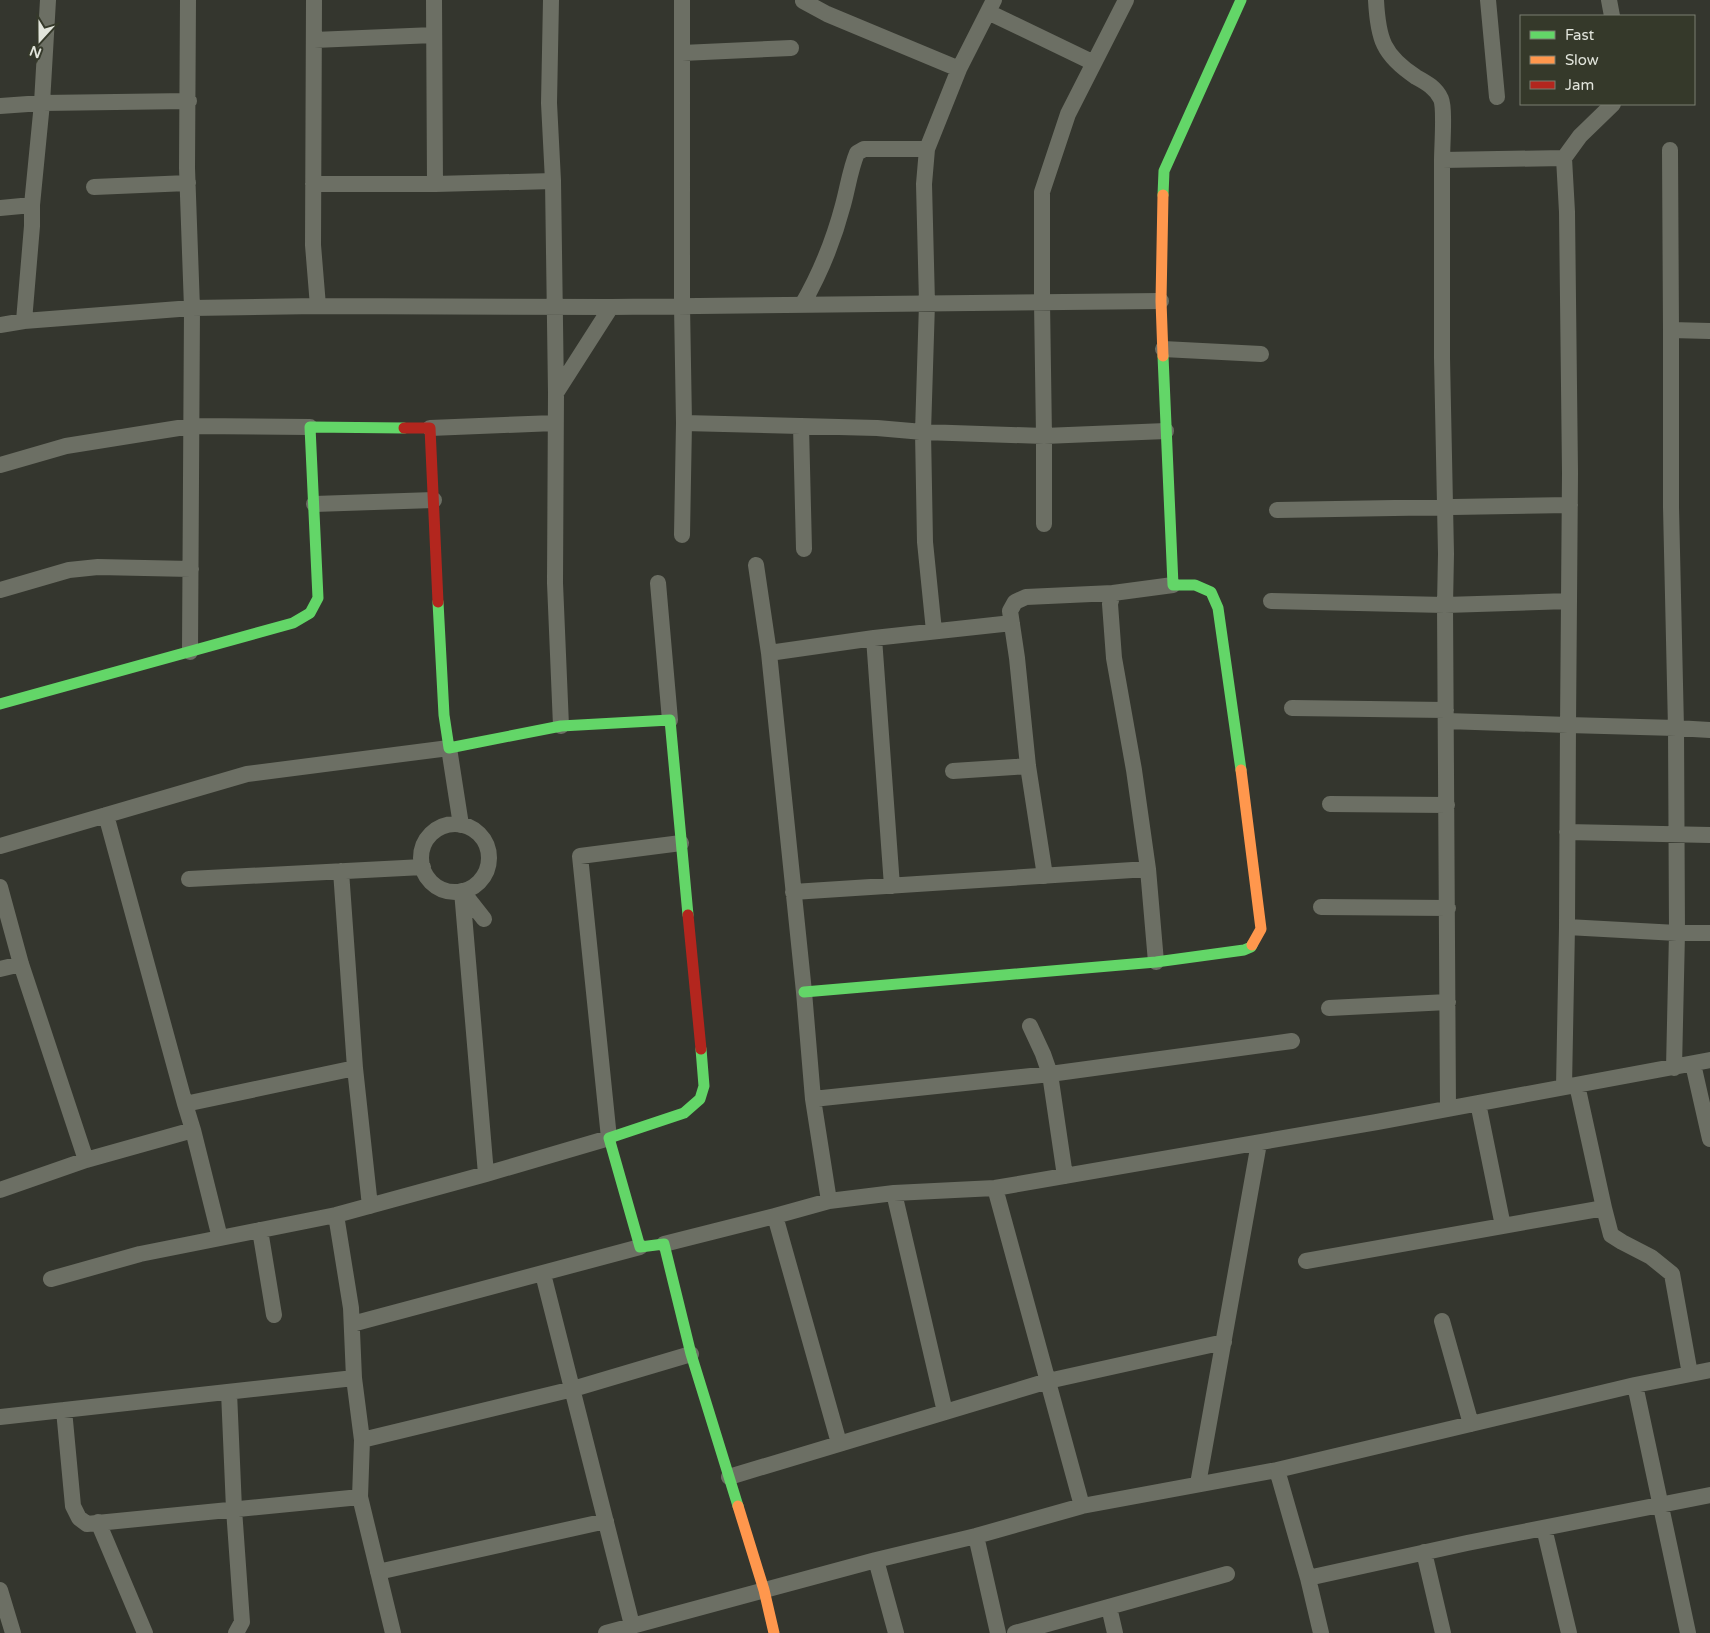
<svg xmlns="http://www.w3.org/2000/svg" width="1710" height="1633" font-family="'Varela Round',sans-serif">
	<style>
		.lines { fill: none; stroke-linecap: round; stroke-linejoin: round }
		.street { stroke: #6c6f64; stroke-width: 16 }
		.fast { stroke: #63d668; stroke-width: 11 }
		.slow { stroke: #ff974d; stroke-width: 11 }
		.jam { stroke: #b3261e; stroke-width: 11 }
	</style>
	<rect width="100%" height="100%" fill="#34362e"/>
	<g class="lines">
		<path class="street" d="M48,0L42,103L189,101
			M188,0L187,168L192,308L190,652
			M434,0L435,184L553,181
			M551,0L549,103L553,181L556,393L555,583L561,726
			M1126,0L1068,114L1042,192V302L1044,436L1166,431
			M1376,0C1378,39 1383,55 1416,77C1427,83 1436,88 1441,99C1445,108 1442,148 1442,160
			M1488,0L1497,97
			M1609,0L1612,16
			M803,1L827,14L959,69
			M988,12L1094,63
			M314,40L434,35
			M682,53L791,48
			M0,106L42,103L32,205
			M1670,150L1671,330L1710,331
			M1564,158L1442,160V358L1446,554L1445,605L1569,601L1568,725L1676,728L1677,933L1567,927
			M313,184H435
			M94,187L188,183
			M0,208L32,205V226L24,321
			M802,305C820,274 834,239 843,205C848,187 850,170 857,153L864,149H927
			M318,306L611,307L1161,301
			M0,325L24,321L192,308L318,306L313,245L314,0
			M1671,330V507L1676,728L1710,730
			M1163,349L1261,354
			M556,393L611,307
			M684,423L877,428L923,432L927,303L924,184L927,149L959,69L994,0
			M801,426L804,549
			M430,428L555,423
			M0,465L66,446L191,426L310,427
			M314,504L434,500
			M1277,510L1570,505
			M682,535L684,423L682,305V0
			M756,565L769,653
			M658,583L670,720
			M0,590L69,570L98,567L191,569
			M1271,601L1445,605L1448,1109
			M1569,601L1570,473L1567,212L1564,158L1580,136L1613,104
			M934,631L925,542L923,432L1044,436V524
			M874,638L892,886
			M1292,708L1446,710
			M1446,721L1568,725L1567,927L1564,1087
			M953,771L1028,766
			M1330,804L1447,805
			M106,815L185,1104
			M421 858a34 34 0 1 1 68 0a34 34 0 1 1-68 0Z
			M1567,832L1710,835
			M0,846L247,774L449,748L461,825
			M1148,869L1134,770L1114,658L1110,604L1113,593L1173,585
			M341,871L355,1068
			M1045,876L1028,766L1017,658L1010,611L1015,602L1026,597L1113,593
			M189,879L423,867
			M0,887L21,964L86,1160L0,1190
			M462,891L486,1174
			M462,891L484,919
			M793,892L1148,869L1156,962
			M1321,907L1448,908
			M0,969L21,964
			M1329,1008L1448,1002
			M1030,1026L1043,1054L1050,1074L1065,1176
			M1693,1064L1710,1139
			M1674,1068L1677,933H1710
			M813,1099L1050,1074L1292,1041
			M1478,1103L1503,1226
			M193,1130L220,1238
			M86,1160L193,1130L185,1104L355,1068L370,1206
			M995,1188L1082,1506
			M894,1193L945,1412
			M829,1201L813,1099L804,992L769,653L874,638L1012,623
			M1604,1208L1611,1235L1622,1242L1651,1257L1672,1274L1690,1374
			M336,1215L351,1308L354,1378
			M775,1216L839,1443
			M260,1230L274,1315
			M664,1244L775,1216L829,1201L894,1193L995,1188L1377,1122L1710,1060
			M1306,1261L1604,1208L1577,1085
			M543,1274L632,1625
			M51,1279L140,1254L336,1215L486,1174L609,1138L580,856L681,843
			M1442,1321L1471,1424
			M352,1324L640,1247
			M229,1392L234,1509L242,1622L236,1633
			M64,1410L73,1506L79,1518L87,1524L360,1497
			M0,1417L354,1378L362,1440L573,1389L691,1354
			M362,1440L360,1497L393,1633
			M1277,1470L1635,1385
			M729,1477L1048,1381L1224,1342
			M1198,1484L1259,1143
			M98,1522L145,1633
			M1544,1528L1569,1633
			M976,1536L998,1633
			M1424,1552L1443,1633
			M876,1560L896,1633
			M378,1572L606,1521
			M1308,1578L1321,1633
			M0,1590L13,1633
			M1109,1607L1115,1633
			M606,1633L876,1560L976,1536L1082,1506L1277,1470L1308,1578L1467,1543L1710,1495
			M1015,1633L1227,1574
			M1688,1633L1635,1385L1710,1370"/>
		<path class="fast" d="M1163,195L1164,171L1241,0
			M1163,356L1173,585H1195L1211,592L1218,608L1241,770
			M438,602L444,715L449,748L561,726L670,720L688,915
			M0,704L293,623L310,613L318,598L310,427L404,428
			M804,992L1156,962L1244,950L1251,947L1252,945
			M701,1049L704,1086L700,1099L684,1113L609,1138L640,1247L664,1244L691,1354L738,1506"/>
		<path class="slow" d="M1163,356L1161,301L1163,195
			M1241,770L1261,929L1252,945
			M738,1506L764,1590L774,1633"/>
		<path class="jam" d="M404,428H430L438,602
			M688,915L701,1049"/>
	</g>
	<rect x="1520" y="15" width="175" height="90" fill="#35392a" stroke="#7a7e71"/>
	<rect x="1530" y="31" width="25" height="8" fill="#63d668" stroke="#7a7e71"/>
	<text x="1565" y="40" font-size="15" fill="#e2e5dc">Fast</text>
	<rect x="1530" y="56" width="25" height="8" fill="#ff974d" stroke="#7a7e71"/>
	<text x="1565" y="65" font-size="15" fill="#e2e5dc">Slow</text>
	<rect x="1530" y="81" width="25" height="8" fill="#b3261e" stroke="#7a7e71"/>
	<text x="1565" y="90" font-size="15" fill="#e2e5dc">Jam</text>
	<g transform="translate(40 40) rotate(201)" stroke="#35392a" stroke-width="4" paint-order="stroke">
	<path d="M0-4L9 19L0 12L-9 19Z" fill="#e2e5dc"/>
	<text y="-8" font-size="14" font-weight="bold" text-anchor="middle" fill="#e2e5dc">N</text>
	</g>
</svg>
